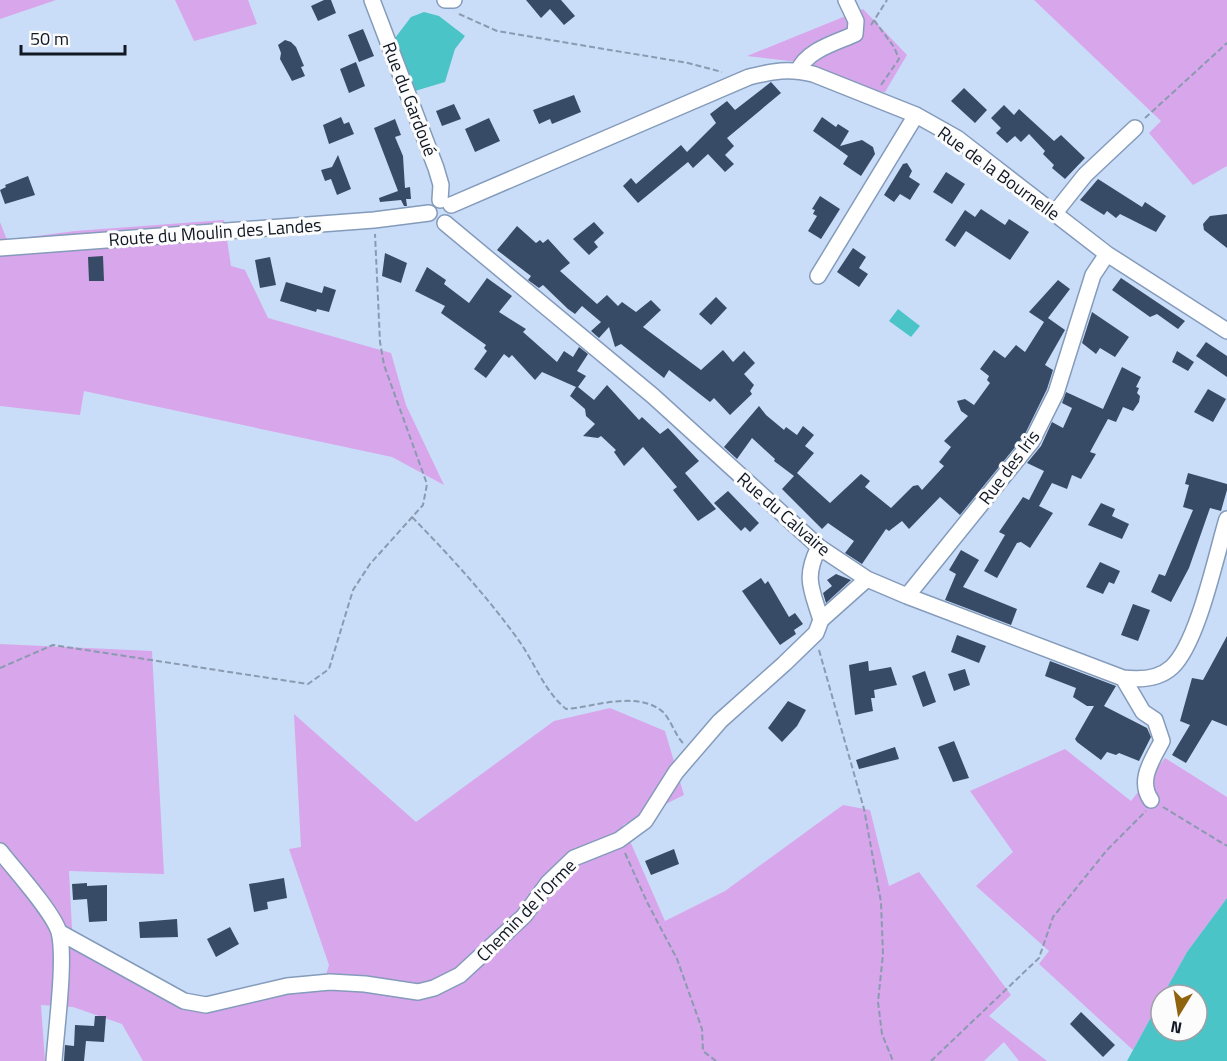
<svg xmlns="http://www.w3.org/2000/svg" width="1227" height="1061" font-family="'Titillium Web',sans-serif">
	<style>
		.green { fill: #d8a6ea }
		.water { fill: #4bc4c7 }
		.building { fill: #374b67 }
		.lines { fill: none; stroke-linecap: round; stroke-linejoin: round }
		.minor-casing { stroke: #849bbb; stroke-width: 18 }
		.path { stroke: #8a9ab0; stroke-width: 2; stroke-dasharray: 6 3; stroke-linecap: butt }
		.minor { stroke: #fff; stroke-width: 15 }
		.labels { text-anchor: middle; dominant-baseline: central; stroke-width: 6; stroke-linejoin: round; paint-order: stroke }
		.street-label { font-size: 18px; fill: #101824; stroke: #fcfcfc }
	</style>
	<rect width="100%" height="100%" fill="#caddf8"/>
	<path class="green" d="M0,0H56L0,19Z
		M175,0H248L257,24L194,41Z
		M1034,0H1227V166L1193,185L1149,133L1161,121Z
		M863,9L907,55L885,92L867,90L807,63L747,56Z
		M224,220L231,266L245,270L268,318L391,353L406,405L444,485L392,457L84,391L80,415L0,406V222L7,240L75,231Z
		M0,644L152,651L164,874L69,871L73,948L189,997H208L311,975H326L329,965L289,849L301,847L294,714L416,822L554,721L610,708L665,731L684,795L623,825L665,921L725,891L843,805L870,810L889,886L919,872L1011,995L989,1016L1047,1061H1019L1004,1042L984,1061H143L122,1024L73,1007L41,1005L45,1061H0Z
		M1065,749L1131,801L1165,758L1227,797V898L1187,952L1133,1050L1039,964L1049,951L976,886L1013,852L970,791Z"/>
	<path class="water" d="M424,12L439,16L465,36L455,49L445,82L415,91L395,38L411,17Z
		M898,309L920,326L911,337L889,321Z
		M1227,898V1061H1127L1161,999V1031H1197V995H1163L1187,952Z"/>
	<path class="building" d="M324,0H331L336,13L318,21L311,6Z
		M526,0H561L575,16L564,25L550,9L541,18Z
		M363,29L374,56L359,62L348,35Z
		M285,40L291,42L296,47L304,66L301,67L305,76L292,81L280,59L281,53L278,45Z
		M356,62L365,86L349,93L340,69Z
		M771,82L781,93L727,138L734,146L725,155L734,164L725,172L708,154L693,168L688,162L638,203L623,186L631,178L636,184L681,145L687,152L716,123L710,114L727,101L735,110Z
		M964,88L987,110L975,123L951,101Z
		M574,95L581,112L552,124L550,119L539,124L533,110Z
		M454,104L461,119L442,126L436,111Z
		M1004,105L1014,115L1019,109L1054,141L1061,135L1085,158L1065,179L1052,168L1054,165L1043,154L1045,151L1029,134L1021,142L1015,136L1007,143L996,133L1001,128L991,118Z
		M341,117L344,124L349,122L354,134L329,144L323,125Z
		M822,117L836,127L838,124L849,131L840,146L862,140L873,147L875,154L861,176L843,164L848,156L813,131Z
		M489,118L500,141L475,152L465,129Z
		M395,119L401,135L395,137L403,156L405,188L410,187L411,199H406L407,206H404L401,200L380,202L379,198L398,191L374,128Z
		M338,155L351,189L337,195L331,179L325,181L321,170L332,167Z
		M907,163L912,171L909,177L920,184L910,200L900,194L894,202L884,195L903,164Z
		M946,172L965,184L952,204L933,192Z
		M28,176L35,195L5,204L0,190L6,187L5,185Z
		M1098,179L1142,207L1145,202L1166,216L1156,232L1120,214L1116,218L1107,211L1104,215L1080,200Z
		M820,196L840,209L821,239L808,231L817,216L813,214L815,210L812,209Z
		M981,209L1005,225L1009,219L1029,232L1010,260L966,231L955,247L945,240L965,210L975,217Z
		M1227,214V248L1204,230L1203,224L1210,216Z
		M594,222L604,233L594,242L598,247L589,255L573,239Z
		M517,226L536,243L540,240L543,243L548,239L570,263L560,271L597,304L607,295L618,306L622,302L636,312L651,300L661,310L643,327L701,370L723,350L733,362L744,351L755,363L744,374L754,385L750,391L752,394L730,415L714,398L710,402L669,370L664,378L621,344L615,347L609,327L599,338L591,331L601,322L582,306L575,314L568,309L543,285L539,288L528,280L531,276L497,250Z
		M853,248L866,257L859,268L868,274L859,287L837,272Z
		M385,253L407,263L401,283L382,276Z
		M103,256L104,281H89L88,257Z
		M270,257L276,285L260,288L255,260Z
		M427,267L446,280L444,284L469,303L487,278L512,296L499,312L526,329L523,332L557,362L564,351L573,357L579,347L588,354L577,371L586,376L578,387L594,400L607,385L639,420L642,417L660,434L668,428L699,461L685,473L716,509L698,521L673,490L677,487L643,447L624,466L614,452L616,450L601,436L598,438L583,436L595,424L586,416L585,409L570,396L576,387L542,372L535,380L512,355L509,358L504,354L486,378L474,369L487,351L484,348L486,345L441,313L445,306L415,291Z
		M1121,278L1185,321L1178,329L1157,314L1150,317L1112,290Z
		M1058,280L1070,289L1048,318L1065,330L1045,365L1053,370L1047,389L1024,436L960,515L940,497L909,529L902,521L889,531L886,529L862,564L845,553L854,541L828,523L822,529L782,489L794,476L774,461L775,459L752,438L737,459L724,447L759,406L766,415L784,430L786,427L797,435L803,426L814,435L805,446L814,453L797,473L830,503L861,474L870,481L865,487L891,508L913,486L918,485L922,490L944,466L939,462L951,447L944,441L968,416L961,411L957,401L965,399L974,405L990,383L987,380L989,376L980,369L994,350L1005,358L1016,345L1025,352L1044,322L1029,312Z
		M286,282L322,293L324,286L336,290L329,312L317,309L316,312L280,301Z
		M716,297L727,308L711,325L699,314Z
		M1092,312L1129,337L1115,357L1100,348L1096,354L1082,343Z
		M1206,342L1227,356V377L1196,356Z
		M1177,351L1194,362L1188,371L1172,362Z
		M1122,367L1141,377L1136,387L1139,388L1137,393L1140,396L1139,402L1133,411L1123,407L1116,422L1108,419L1090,452L1096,454L1081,479L1072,475L1067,489L1052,483L1039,506L1053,513L1030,548L1021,542L1017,543L997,578L984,571L1005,535L999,532L1023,497L1029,500L1044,471L1027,463L1041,446L1052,422L1063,428L1072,408L1062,403L1066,392L1103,409Z
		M1208,389L1226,399L1213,422L1194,412Z
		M1188,473L1227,484V490L1221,511L1210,508L1189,568L1171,602L1151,592L1159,574L1165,576L1193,510L1183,507L1189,485L1185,484Z
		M728,491L759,523L750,532L745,527L741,531L714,503Z
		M1101,503L1115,509L1112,516L1129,524L1122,539L1088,525Z
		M961,550L979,560L963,587L1017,609L1011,625L945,600L956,574L949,570Z
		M1100,562L1120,571L1114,584L1109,582L1103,594L1086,587Z
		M836,574L851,580L826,603L823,593L832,586L827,580Z
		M761,578L765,584L768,581L789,617L795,613L803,624L794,630L796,634L780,645L742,591Z
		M1133,604L1150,610L1138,641L1121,635Z
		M957,635L986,646L979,663L951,652Z
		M1227,636V726L1212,720L1186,763L1172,755L1190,725L1180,721L1192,678L1203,680Z
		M868,661L869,671L891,667L897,685L874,690L875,698H871L873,711L855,715L849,665Z
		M1050,661L1116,686L1104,706L1147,728L1151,737L1139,761L1119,753L1116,755L1107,752L1101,760L1077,742L1075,739L1094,706H1087L1073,697L1076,688L1045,676Z
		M965,669L970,685L954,691L948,674Z
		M925,671L936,702L923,707L912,676Z
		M788,701L806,710L797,726L782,742L768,728Z
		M954,741L969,778L953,782L938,747Z
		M895,747L899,759L859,769L856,760Z
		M674,849L679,864L651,875L645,861Z
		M284,878L287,898L267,902L268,909L254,912L249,884Z
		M87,883V886L107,885V921L89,922L87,899L73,900L72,884Z
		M177,919L178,937L140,938L139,922Z
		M230,927L239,944L216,957L207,939Z
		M1081,1012L1115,1045L1103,1057L1070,1024Z
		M95,1016H106L104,1042L86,1041L84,1061H64L65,1045L74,1046L75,1025L94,1026Z"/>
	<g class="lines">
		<defs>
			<path id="minor" d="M372,0L436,168L441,185L440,200
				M445,0H454
				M798,71C807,50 835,43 855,34L856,21L846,0
				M451,205L749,77C774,71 788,68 813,74L916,115L957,138L1107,254L1227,331
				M1054,214L1085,175L1135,128
				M445,223L653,396L819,547L867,579L907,596L1123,678C1139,680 1159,679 1172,667C1198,643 1216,555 1227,519
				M0,248L374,220L429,213
				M818,276L916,115
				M819,547C803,578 812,590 821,620
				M907,596L1032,441L1056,393L1093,275L1107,254
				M1123,678L1143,712L1155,720L1162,741C1153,759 1137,780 1151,800
				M0,851C14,869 53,912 59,932C66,958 56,1031 54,1061
				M59,932L184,1001L206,1005L287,986L330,982L365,984L418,992L434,988L460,975L524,916L548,883L574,858L619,840L645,821L676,772L720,721L784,664L816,633L821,620L867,579"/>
		</defs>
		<use href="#minor" class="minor-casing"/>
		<path class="path" d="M459,14L497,31L688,63L722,72
			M874,20L894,47L899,59L881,85
			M871,25L887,0
			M1145,118L1227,43
			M412,517C450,556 485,594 517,638C534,661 544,691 566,709C594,707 638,690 663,712C671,720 675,735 683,743
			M819,650L864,809L881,902L883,954L878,1002L882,1034L893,1061
			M0,668L53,645L308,684L329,669L353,590L370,564L423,505L427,484L384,365L380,342L375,234
			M1163,807L1227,846
			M625,853L647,902L677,959L702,1029L703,1051L716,1061
			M931,1061L1039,958L1053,917L1107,850L1146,811"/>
		<use href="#minor" class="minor"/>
	</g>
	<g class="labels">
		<g class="street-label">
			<text transform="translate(410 99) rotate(69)">Rue du Gardoué</text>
			<text transform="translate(999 173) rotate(36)">Rue de la Bournelle</text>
			<text transform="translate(215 232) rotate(-4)">Route du Moulin des Landes</text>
			<text transform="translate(1009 467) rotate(-53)">Rue des Iris</text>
			<text transform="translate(784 514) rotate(41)">Rue du Calvaire</text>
			<text transform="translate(526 910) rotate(-46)">Chemin de l'Orme</text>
		</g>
	</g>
	<g transform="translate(1179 1013) rotate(191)"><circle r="28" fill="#fcfcfc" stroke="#9ea1a6" stroke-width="1.5"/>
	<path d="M0-4.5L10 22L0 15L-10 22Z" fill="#90640e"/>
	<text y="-9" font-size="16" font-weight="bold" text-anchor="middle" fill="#101824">N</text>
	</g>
	<path d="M21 45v9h104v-9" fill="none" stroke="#101824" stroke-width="3"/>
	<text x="30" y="45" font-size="18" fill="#101824" stroke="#fcfcfc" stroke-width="4.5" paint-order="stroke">50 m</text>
</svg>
